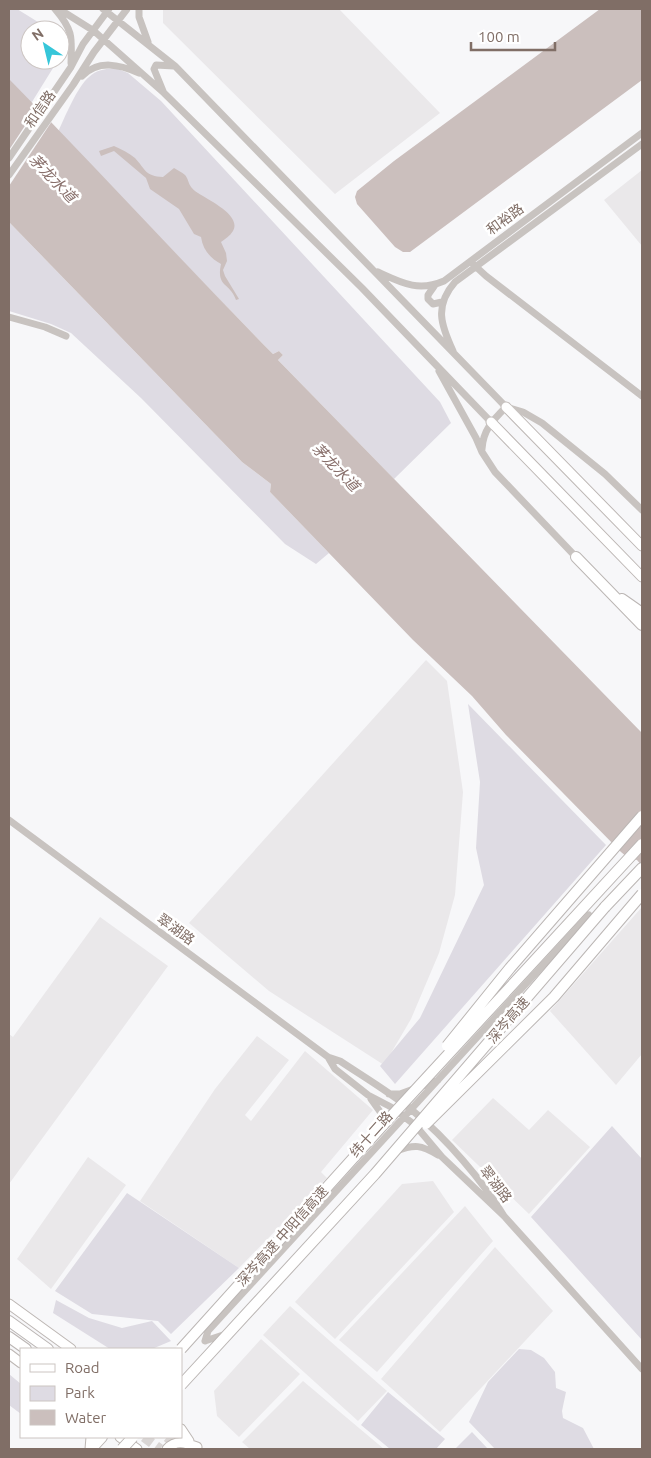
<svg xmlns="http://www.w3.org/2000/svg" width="651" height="1458" font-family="Ubuntu,'Noto Sans SC',sans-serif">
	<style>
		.built { fill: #eae8ea }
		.green { fill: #dedbe3 }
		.water { fill: #cbbfbd }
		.pier { fill: #f7f7f9 }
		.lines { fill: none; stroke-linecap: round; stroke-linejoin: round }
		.highway-tunnel { stroke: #d9d5d4; stroke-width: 10; stroke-dasharray: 10 5; stroke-linecap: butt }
		.major-casing { stroke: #bdb7b4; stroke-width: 11 }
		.highway-casing { stroke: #bbb6b4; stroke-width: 12 }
		.minor { stroke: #c8c3c0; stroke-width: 7 }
		.major { stroke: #fff; stroke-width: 9 }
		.highway { stroke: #fff; stroke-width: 10 }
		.highway-bridge-casing { stroke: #bbb6b4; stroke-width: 12; stroke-linecap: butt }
		.highway-bridge { stroke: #fff; stroke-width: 10 }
		.labels { text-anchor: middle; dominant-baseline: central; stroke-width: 5; stroke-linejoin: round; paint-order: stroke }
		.street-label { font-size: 14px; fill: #806e66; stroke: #fff }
		.water-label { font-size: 15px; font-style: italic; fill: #886f6b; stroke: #fff }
	</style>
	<rect width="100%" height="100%" fill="#f7f7f9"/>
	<path class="built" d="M163,9H339L440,113L335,194L163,23Z
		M642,170V246L604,200Z
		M426,660L447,681L463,792L455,895L439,953L411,1019L384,1065L269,991L189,923Z
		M642,907V1054L616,1085L550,1011Z
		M100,917L168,966L9,1184V1034L13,1037Z
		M257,1036L289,1060L245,1115L251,1121L305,1051L373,1110L321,1172L327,1178L239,1268L140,1201L215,1089Z
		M493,1098L529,1130L548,1110L590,1147L529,1214L452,1140Z
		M88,1157L126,1185L51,1289L17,1259Z
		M433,1181L454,1212L335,1339L295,1302L402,1184Z
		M465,1206L493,1241L377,1372L339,1340Z
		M495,1247L553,1311L440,1432L381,1379Z
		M290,1306L387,1391L358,1421L263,1335Z
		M261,1339L300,1374L239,1437L217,1416L214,1391Z
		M303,1381L384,1449H250L242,1442Z"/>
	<path class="green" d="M9,9H17L51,30H30V60H58L9,139Z
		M115,68L128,73L161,101L440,402L451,423L394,479L278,360L283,355L279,351L273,354C201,281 130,206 58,132C65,117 77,87 89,77C96,70 105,69 115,68Z
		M9,222L242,462L271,484L270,492L329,553L316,564L285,544L141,398L71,333L51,324L9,311Z
		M468,704L606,845L395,1084L380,1066L420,1018L484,885L476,848L480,782Z
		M612,1126L642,1159V1340L531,1217Z
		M127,1193L239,1268L171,1334L158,1321L92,1314L55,1291Z
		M56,1300L89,1318L122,1328L152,1321L171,1341L152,1349H110L53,1313Z
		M519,1349L531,1350L544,1358L555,1372L556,1388L566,1392L562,1411L563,1418L583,1428L594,1449H495L469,1422L488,1382Z
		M9,1374L21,1384V1414L9,1405Z
		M388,1392L445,1439L436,1449H390L361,1425Z
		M472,1432L488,1449H455Z"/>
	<path class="water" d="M600,9H642V80L410,252H403L395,247L357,204L355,197L357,191L394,161Z
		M9,79C98,169 184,264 273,354L279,351L283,355L278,360L642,733V866L637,860L627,857L621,852L506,735L472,696L413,640L270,492L271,484L242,462L9,222Z
		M114,146C121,149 129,153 135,158C146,170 145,176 163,177L174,168C177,170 182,172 185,175C190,181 187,186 198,193C208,200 242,215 233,231C230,236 225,239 221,242L226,253L227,261L223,270L225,276L239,299L236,300C230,282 216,288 221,264C210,258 203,250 201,237L194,234L179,209L150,189L146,178L114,151L101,156L99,151Z"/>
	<path class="pier" d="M38,106L52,121L9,186V150Z"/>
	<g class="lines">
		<path class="highway-tunnel" d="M144,1437L160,1449
			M167,1437L182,1449"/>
		<defs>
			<path id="major" d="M506,407L642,546
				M491,422L642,577
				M9,1304L71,1349
				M9,1354L21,1363
				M181,1429L189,1441
				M120,1437L137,1449
				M90,1449L91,1437
				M167,1449C176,1439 186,1443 197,1447"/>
			<path id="highway" d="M576,557L642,625
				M622,599L642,613
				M605,907L642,868
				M9,1321L48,1349
				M9,1337L26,1349
				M91,1449L102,1437"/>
		</defs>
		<use href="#major" class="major-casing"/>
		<use href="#highway" class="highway-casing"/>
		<path class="minor" d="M55,9C73,30 72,37 71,63
			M59,9L94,31L164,93L362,288L491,422
			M103,9L175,66L506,407L523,412L542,423L605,474L642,510
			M139,9V17L148,42
			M82,76C99,59 120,65 139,73
			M163,91L154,69L156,65L174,66
			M9,158L71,67L83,44L109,9
			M9,175L73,85L94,52L127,9
			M473,264L486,276L642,396
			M378,272C402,283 418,292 444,281L642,133
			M435,285L428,295V299L433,304L442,302
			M9,317L45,327L66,336
			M453,351C441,325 434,306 455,282L642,144
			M439,371L476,438L482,452L495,472L576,557
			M482,449C483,430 493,420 506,407
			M9,820L320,1051L328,1057L340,1061C364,1077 391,1093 413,1111C446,1138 482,1180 504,1216
			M328,1057L335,1069L368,1095L391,1107L415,1125L442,1157L504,1216L642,1369
			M389,1094H400L438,1080
			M371,1099L381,1113L379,1127
			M396,1151C415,1144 421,1145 438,1155
			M205,1341L208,1331L589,915
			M205,1341L226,1334"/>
		<use href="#major" class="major"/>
		<use href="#highway" class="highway"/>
		<defs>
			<path id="highway-bridge" d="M447,1046L510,968L642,816
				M426,1124L554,997L642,894
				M181,1349L384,1124L642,844
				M181,1385L375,1174L605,907
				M122,1449L133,1437"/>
		</defs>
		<use href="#highway-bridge" class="highway-bridge-casing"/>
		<use href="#highway-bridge" class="highway-bridge"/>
	</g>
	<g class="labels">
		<g class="street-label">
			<text transform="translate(40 109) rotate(-55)">和信路</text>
			<text transform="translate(505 219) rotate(-36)">和裕路</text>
			<text transform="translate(176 929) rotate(36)">翠湖路</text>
			<text transform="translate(508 1020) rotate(-49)">深岑高速</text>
			<text transform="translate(371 1134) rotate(-48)">纬十二路</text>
			<text transform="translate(496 1184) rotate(53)">翠湖路</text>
			<text transform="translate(282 1236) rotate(-48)">深岑高速 中阳信高速</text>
		</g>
		<g class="water-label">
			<text transform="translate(53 178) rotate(46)">茅龙水道</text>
			<text transform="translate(336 467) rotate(46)">茅龙水道</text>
		</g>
	</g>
	<rect width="651" height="1458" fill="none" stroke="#806e66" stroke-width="20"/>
	<rect x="20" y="1348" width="162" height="90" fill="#ffffff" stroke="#ccc5c2"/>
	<rect x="30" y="1364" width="25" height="8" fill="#ffffff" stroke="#ccc5c2"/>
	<text x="65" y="1373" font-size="15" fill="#806e66">Road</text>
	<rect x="30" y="1386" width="25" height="15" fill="#dedbe3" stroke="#ccc5c2"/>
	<text x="65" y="1398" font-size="15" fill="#806e66">Park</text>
	<rect x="30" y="1410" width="25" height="15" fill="#cbbfbd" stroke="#ccc5c2"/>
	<text x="65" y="1423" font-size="15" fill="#806e66">Water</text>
	<g transform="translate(45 45) rotate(325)"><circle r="24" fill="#ffffff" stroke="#ccc5c2"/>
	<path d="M0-4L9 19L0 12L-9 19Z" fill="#36c6d9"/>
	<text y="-8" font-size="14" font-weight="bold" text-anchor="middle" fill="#806e66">N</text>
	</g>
	<path d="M471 42v8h84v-8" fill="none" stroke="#806e66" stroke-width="2.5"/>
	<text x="478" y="42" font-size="15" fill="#806e66" stroke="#ffffff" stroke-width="4" paint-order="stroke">100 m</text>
</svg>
